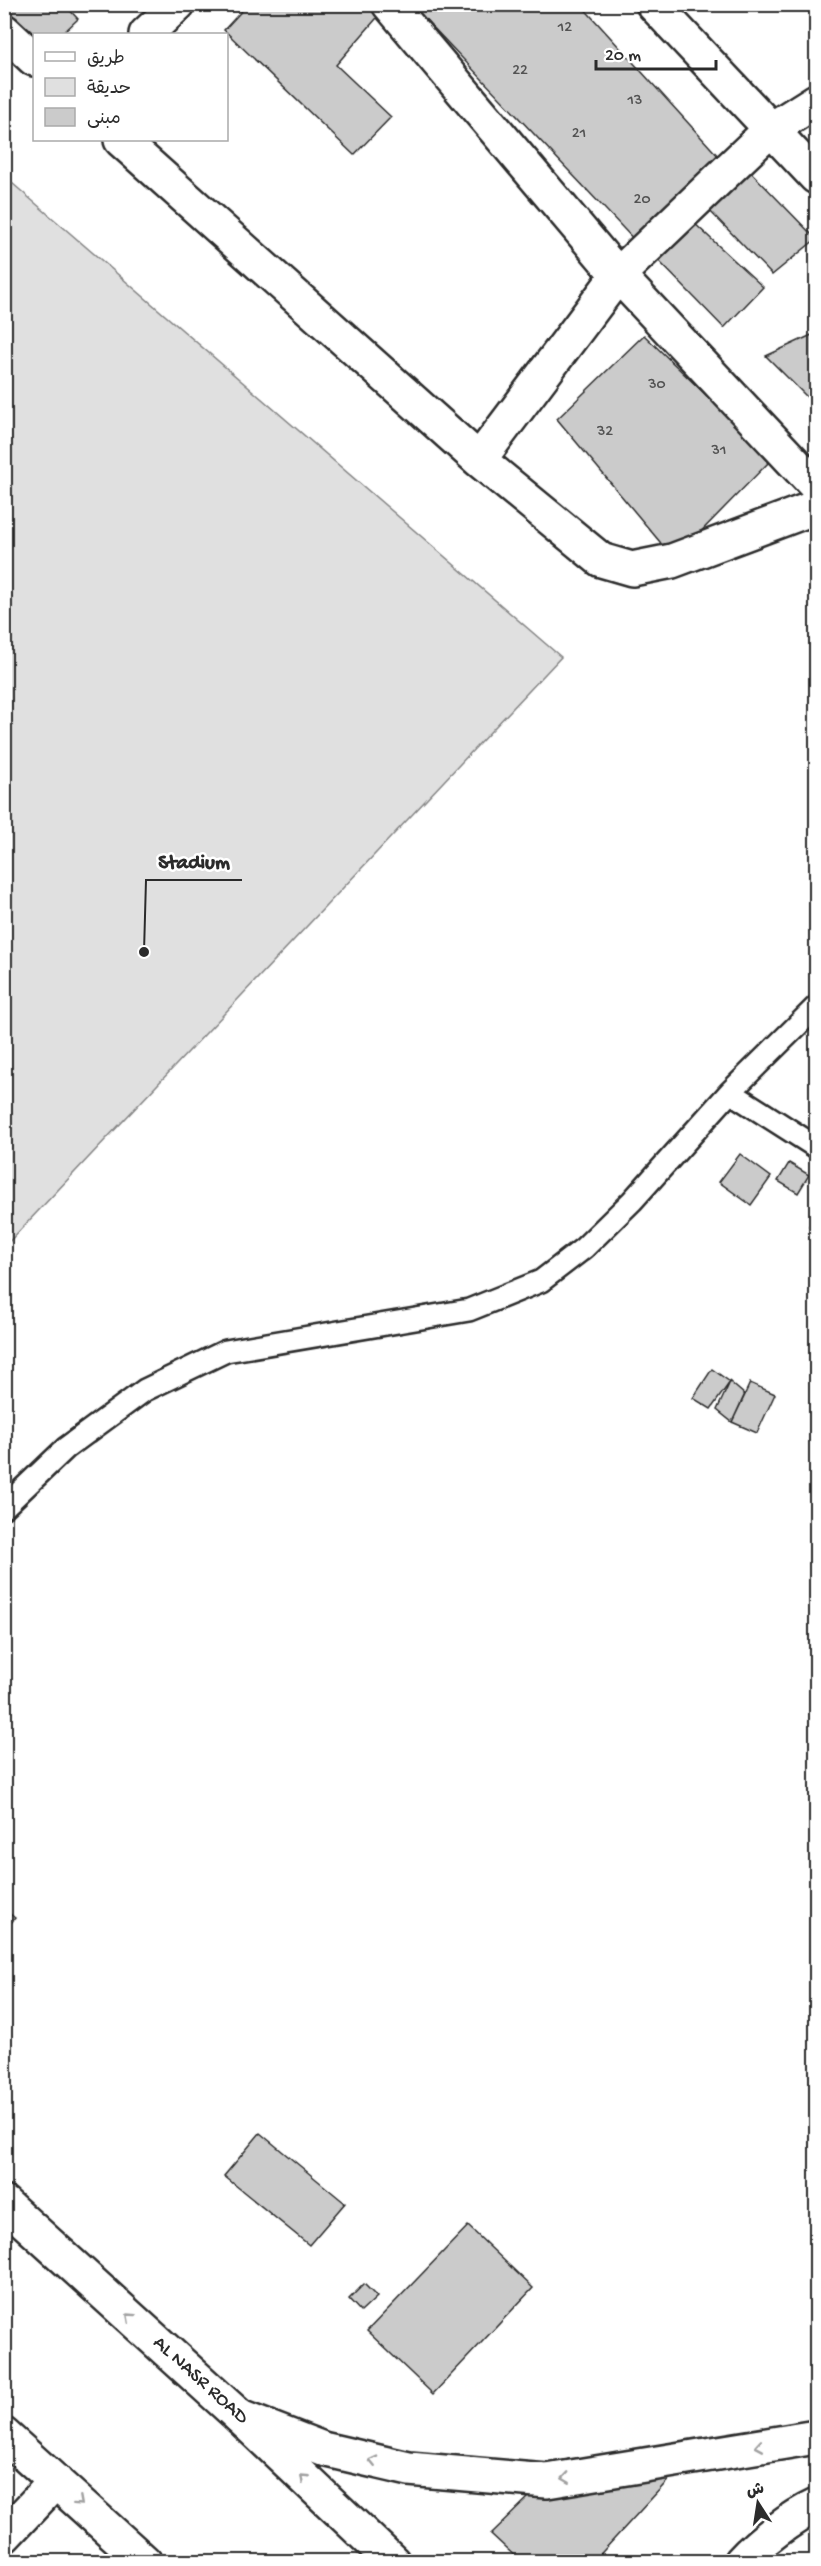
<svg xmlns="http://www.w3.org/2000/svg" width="821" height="2566" font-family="'Gochi Hand','Playpen Sans Arabic',sans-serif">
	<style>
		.green { fill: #e0e0e0; stroke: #868686; stroke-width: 1.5 }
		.building { fill: #cbcbcb; stroke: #2b2b2b; stroke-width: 1.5 }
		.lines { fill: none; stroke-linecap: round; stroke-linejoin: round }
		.service-casing { stroke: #2b2b2b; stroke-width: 26 }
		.minor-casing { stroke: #2b2b2b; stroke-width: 38 }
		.secondary-casing { stroke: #2b2b2b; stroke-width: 38 }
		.primary-casing { stroke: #2b2b2b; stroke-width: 38 }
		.service { stroke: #fff; stroke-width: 21 }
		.minor { stroke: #fff; stroke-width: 33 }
		.secondary { stroke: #fff; stroke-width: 33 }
		.primary { stroke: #fff; stroke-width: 33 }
		.oneway { stroke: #a0a0a0 }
		.labels { text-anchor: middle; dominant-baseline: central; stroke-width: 5; stroke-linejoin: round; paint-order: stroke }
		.number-label { font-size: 16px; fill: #535353 }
		.street-label { font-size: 20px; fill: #2b2b2b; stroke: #fff }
		.leader { fill: none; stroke: #2b2b2b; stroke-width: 2 }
		.callout-dot { fill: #2b2b2b; stroke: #fff; stroke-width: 2 }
		.callout-label { font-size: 21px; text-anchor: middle; font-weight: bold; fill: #2b2b2b; stroke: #fff; stroke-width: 5; stroke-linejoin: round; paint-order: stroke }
	</style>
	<rect width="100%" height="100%" fill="#fff"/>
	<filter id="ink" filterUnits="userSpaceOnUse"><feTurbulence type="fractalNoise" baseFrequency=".0167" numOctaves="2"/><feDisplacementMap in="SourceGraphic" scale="12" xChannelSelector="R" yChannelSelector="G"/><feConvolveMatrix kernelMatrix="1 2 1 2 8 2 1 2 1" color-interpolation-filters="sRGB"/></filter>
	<g filter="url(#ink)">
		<path class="green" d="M5,177L561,657L5,1246Z"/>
		<path class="building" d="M4,4H64L78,19L62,34H34V49L4,18Z
			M248,4H389L336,65L391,117L354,155L224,30Z
			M411,4H580L720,158L640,246Z
			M745,166L816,239L772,275L707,208Z
			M693,222L763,287L724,328L656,258Z
			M816,333V406L766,356Z
			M644,335L772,459L672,561L660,542L557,419Z
			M740,1154L771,1177L751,1205L719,1182Z
			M789,1163L809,1175L798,1193L778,1181Z
			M816,1212V1230L809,1226Z
			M712,1369L730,1382L711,1409L693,1398Z
			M730,1382L745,1395L732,1422L717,1410Z
			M750,1383L775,1394L757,1433L732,1422Z
			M4,1909L15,1918L4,1931Z
			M260,2133L345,2203L309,2245L224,2176Z
			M468,2226L533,2288L433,2394L367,2331Z
			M364,2284L377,2297L361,2312L349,2299Z
			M568,2459L674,2474L593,2562H521L491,2534Z"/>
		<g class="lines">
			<defs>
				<path id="service" d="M730,1092L816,1147
					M4,1507L66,1448L145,1390L226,1351L469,1310L541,1281L584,1248L632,1201L730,1092L816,1007"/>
				<path id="minor" d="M389,4L618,275L816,486
					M653,4L816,177
					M4,31L34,59
					M146,34L178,4
					M121,140L479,460L601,560L632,569L672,561L816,507
					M479,460L618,275L770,130L816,101"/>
				<path id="secondary" d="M240,2417L323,2449L409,2469L547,2481L816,2437
					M741,2562C759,2542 792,2517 816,2506"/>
				<path id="primary" d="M4,2203L240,2417L393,2562
					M4,2435L145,2562
					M4,2536L56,2481"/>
			</defs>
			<use href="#service" class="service-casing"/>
			<use href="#minor" class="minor-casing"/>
			<use href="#secondary" class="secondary-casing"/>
			<use href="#primary" class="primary-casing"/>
			<use href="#service" class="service"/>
			<use href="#minor" class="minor"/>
			<use href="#secondary" class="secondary"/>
			<use href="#primary" class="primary"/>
		</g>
		<defs><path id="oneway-chevron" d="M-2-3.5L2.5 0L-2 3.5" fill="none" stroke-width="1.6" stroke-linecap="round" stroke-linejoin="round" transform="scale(1.5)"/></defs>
		<g class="oneway">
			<use href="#oneway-chevron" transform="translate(130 2317) rotate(-138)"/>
			<use href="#oneway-chevron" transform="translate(759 2446) rotate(170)"/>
			<use href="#oneway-chevron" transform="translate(373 2461) rotate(-167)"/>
			<use href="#oneway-chevron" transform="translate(304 2478) rotate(-137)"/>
			<use href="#oneway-chevron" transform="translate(566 2478) rotate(172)"/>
			<use href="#oneway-chevron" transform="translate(79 2502) rotate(42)"/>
		</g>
	</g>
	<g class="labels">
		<g class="number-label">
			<text x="565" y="28">12</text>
			<text x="520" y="71">22</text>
			<text x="635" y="101">13</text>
			<text x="579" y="134">21</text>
			<text x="642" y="200">20</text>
			<text x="657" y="385">30</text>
			<text x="605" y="432">32</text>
			<text x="719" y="451">31</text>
		</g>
		<g class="street-label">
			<text transform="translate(200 2381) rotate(42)">AL NASR ROAD</text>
		</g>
	</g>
	<path class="leader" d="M144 952L146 880H242"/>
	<circle class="callout-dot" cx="144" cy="952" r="6"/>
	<g class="callout-label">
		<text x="194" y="868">Stadium</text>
	</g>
	<rect width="821" height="2566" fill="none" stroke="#fff" stroke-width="24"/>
	<rect x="12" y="12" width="797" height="2542" fill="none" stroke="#2b2b2b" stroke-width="2" filter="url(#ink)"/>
	<rect x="33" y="33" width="195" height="108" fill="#ffffff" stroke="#aaaaaa" stroke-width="1.5"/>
	<rect x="45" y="52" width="30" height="9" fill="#ffffff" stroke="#aaaaaa" stroke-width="1.5"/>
	<text x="87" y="63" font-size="18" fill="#2b2b2b">طريق</text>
	<rect x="45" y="78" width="30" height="18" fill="#e0e0e0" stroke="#aaaaaa" stroke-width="1.5"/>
	<text x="87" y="93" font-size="18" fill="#2b2b2b">حديقة</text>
	<rect x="45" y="108" width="30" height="18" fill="#cbcbcb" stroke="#aaaaaa" stroke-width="1.5"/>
	<text x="87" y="123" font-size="18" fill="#2b2b2b">مبنى</text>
	<g transform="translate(758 2503) rotate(348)" stroke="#ffffff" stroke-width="4.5" paint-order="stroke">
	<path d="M0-4.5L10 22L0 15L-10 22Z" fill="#2b2b2b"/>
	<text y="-9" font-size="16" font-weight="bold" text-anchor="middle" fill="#2b2b2b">ش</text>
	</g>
	<path d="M596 60v9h120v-9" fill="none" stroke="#2b2b2b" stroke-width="3"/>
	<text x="605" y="60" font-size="18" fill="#2b2b2b" stroke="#ffffff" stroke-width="4.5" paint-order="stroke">20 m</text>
</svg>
